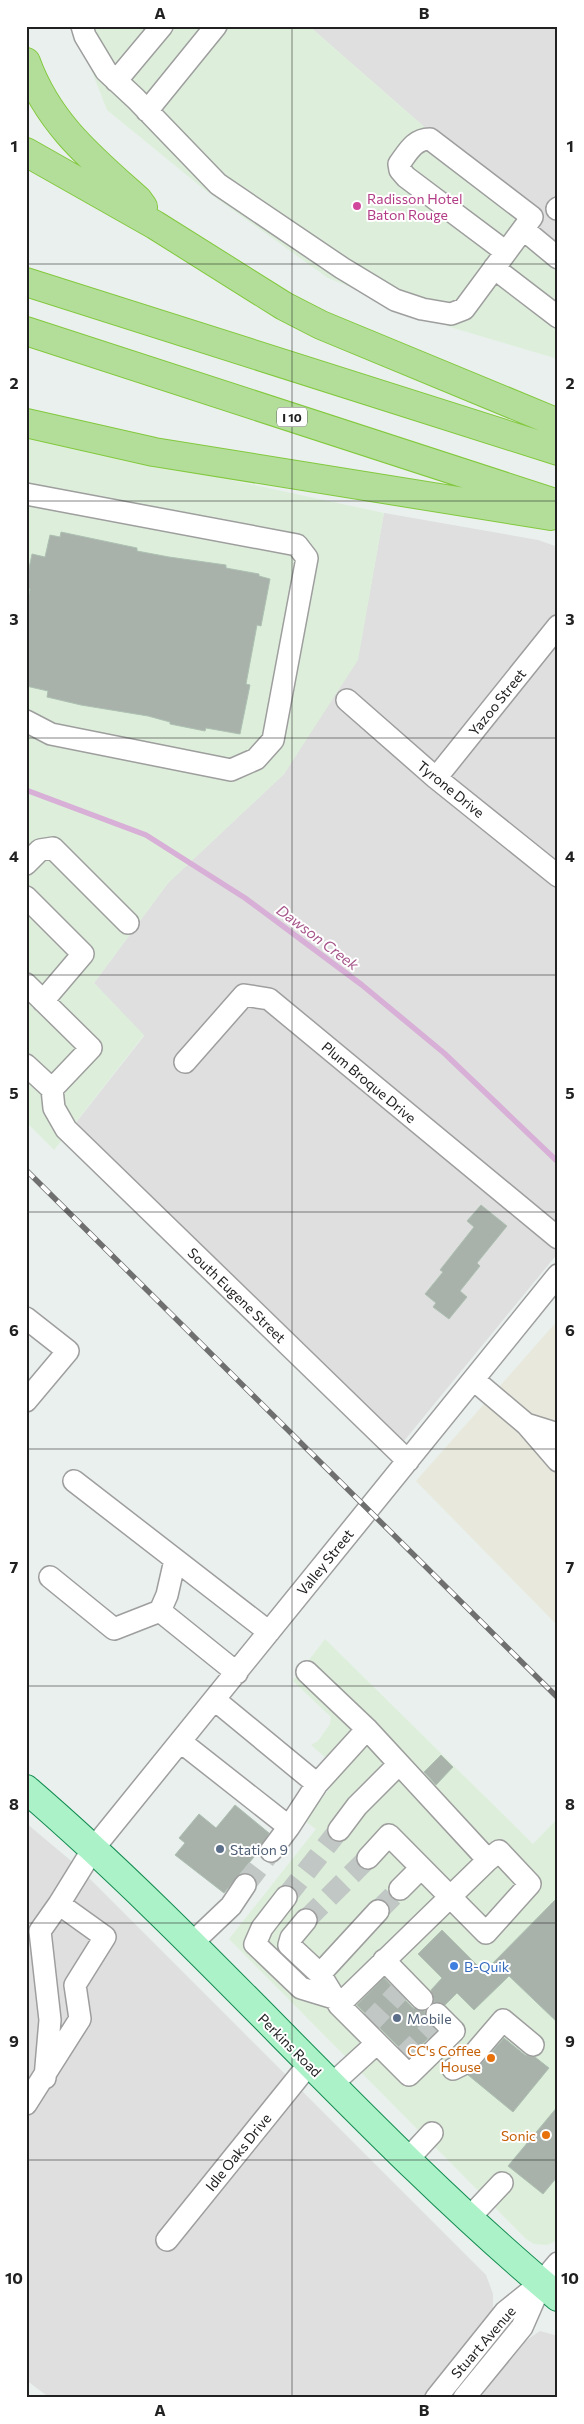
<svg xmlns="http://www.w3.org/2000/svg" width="584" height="2424" font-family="Commissioner,sans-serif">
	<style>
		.residential { fill: #dedfde }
		.commercial { fill: #ddefdb }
		.industrial { fill: #e8e9dc }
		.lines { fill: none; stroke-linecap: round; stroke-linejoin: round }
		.stream { stroke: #d8afd6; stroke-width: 5.5 }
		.building { fill: #a8b2ab; stroke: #adc0b2 }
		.minor-tunnel { stroke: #c1c7c4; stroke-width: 21; stroke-dasharray: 21 11; stroke-linecap: butt }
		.minor-casing { stroke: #9e9e9e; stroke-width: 24 }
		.major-casing { stroke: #128c50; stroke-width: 30 }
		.highway-casing { stroke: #83c83d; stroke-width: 30 }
		.minor { stroke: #fff; stroke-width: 21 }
		.major { stroke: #acf2c8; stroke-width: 28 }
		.highway { stroke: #b2de9a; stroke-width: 28 }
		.rail-casing { stroke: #6f6f6f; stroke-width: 5.5 }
		.rail { stroke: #fff; stroke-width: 4; stroke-dasharray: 11; stroke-linecap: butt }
		.grid { fill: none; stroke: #212121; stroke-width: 1; stroke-opacity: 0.55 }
		.hotel-dot { fill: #d1479c; stroke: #fff; stroke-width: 2 }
		.service-dot { fill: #5c6f8a; stroke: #fff; stroke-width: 2 }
		.shop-dot { fill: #3f7fe0; stroke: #fff; stroke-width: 2 }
		.food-dot { fill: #e8710a; stroke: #fff; stroke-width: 2 }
		.labels { text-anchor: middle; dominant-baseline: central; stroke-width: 4; stroke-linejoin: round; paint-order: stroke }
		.shield { fill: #fff; stroke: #646464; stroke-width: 1 }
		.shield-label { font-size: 12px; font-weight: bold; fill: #212121 }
		.hotel-label { font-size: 14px; fill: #b23c85; stroke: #fff; text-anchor: start }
		.street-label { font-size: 14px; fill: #212121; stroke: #fff }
		.service-label { font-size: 14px; fill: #4e5e75; stroke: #fff; text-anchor: start }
		.shop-label { font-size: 14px; fill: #366cbe; stroke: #fff; text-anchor: start }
		.food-label { font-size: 14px; fill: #c56008; stroke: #fff; text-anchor: end }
		.water-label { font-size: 15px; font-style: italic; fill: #a7588c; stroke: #fff }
		.neatline { fill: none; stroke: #212121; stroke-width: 2 }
		.grid-label { font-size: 16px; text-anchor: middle; font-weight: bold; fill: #212121 }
	</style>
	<rect width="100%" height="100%" fill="#e9f0ed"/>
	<path class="residential" d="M309,26H558V244Z
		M384,513L538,540L558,547V1253L404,1441L74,1125L144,1036L94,983L168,883L284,774L358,657Z
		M26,1823L76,1865L486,2275L493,2294V2316L429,2398H50L26,2380Z
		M540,2331L558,2336V2398H471L515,2348Z"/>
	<path class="commercial" d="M74,26H309L558,244V359L450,327L328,278L205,190L107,110Z
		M26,436L384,513L358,660L284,774L168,883L94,983L144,1035L54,1150L26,1122Z
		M325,1639L533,1844L558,1818V2240L547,2245L534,2244L526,2239L229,1939L316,1829L305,1821L342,1772L311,1745L318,1741L330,1724L331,1717L293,1681Z"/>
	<path class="industrial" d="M558,1320V1626L416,1481Z"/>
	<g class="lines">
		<path class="stream" d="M26,790L146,835L245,898L362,985L444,1053L558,1162"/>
	</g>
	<path class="building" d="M61,532L137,548V551L169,557L226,565V568L259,574V576L270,579L261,626L257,625L246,684L250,685L240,734L206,728L205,731L170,724V722L148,716L81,705L47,697L48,691L26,686V608L30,589L26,588V583L32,554L45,557L50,535L60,537Z
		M481,1205L507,1226L477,1263L480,1266L460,1291L467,1297L449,1319L433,1307L436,1303L425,1294L443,1272L440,1270L474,1227L467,1221Z
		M441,1755L453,1767L436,1785L424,1772Z
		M235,1805L269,1833L259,1851L224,1893L175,1855L185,1843L179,1838L199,1814L216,1828Z
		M558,1897V2023L509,1976L474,2010L457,1993L445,2005L434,2002L431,1990L442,1978L418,1954L442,1930L484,1972Z
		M384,1978L413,2008L425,2011V2018L436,2031L409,2057L357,2005Z
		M504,2038L525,2055L535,2057L549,2068L513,2112L468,2075L476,2070Z
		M558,2106V2176L543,2194L508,2166Z"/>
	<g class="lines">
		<path class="minor-tunnel" d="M245,1885L271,1851
			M286,1897L339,1830
			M378,1911L400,1889
			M306,1920L368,1858
			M368,2025L399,1992
			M402,2058L433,2027"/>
		<defs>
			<path id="minor" d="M82,26L85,36L106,71L136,99L218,184L342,268L395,300L422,309L451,314L464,309L532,217L430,139C414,139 408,152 399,164L400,170L406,177L506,252
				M116,81L162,26
				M147,111L216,26
				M557,209L558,208
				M523,229L558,258
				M494,268L558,317
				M26,494L297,545L307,558L273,740L256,759L231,770L51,734L26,721
				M347,700L436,778L558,876
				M436,778L558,626
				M26,864L40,850L53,848L128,923
				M26,897L83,954L43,1001
				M26,984L91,1048L52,1089
				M185,1062L244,995L269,999L558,1238
				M26,1065L52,1089L54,1108L66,1129L408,1461
				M26,1318L68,1351L26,1401
				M474,1380L526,1424L558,1461
				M526,1424L558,1434
				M74,1481L269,1632
				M175,1560L167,1595L160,1611L237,1673
				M50,1577L114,1629L160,1611
				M307,1672L367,1729
				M215,1700L317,1784L367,1729L488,1860L339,2005
				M181,1742L289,1827L317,1784
				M339,1830L357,1806L399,1764
				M271,1851L289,1827
				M368,1858L389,1835L486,1933L530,1884L499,1851L488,1860
				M400,1889L421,1868
				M286,1897L262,1928L255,1944L301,1988L337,1999
				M306,1920L291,1938L289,1945L320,1974L339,2005L409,2075L454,2031L437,2014
				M191,1944L231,1906L245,1885
				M384,1960L422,1999
				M320,1974L378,1911
				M453,2069L467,2062L503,2020L533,2045
				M45,2078L50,2020L40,1931L59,1904L93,1849L558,1275
				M331,2085L377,2043
				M26,2104L80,2019L75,1985L105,1937L59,1904
				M407,2160L432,2133
				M469,2218L502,2183
				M167,2240L309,2064
				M436,2398L505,2312L541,2283L558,2263
				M464,2398L522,2327L540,2286"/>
			<path id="major" d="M26,1789C212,1949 369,2139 558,2297"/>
			<path id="highway" d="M26,62C48,123 91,158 138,200L143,207
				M26,152L155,225L284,306L321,325L558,423
				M26,282L558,451
				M26,331L558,504
				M26,423L154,452L551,516"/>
		</defs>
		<use href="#minor" class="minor-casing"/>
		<use href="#major" class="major-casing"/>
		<use href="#highway" class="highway-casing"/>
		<use href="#minor" class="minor"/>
		<use href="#major" class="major"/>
		<use href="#highway" class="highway"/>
		<defs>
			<path id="rail" d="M26,1170L558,1698"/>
		</defs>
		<use href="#rail" class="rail-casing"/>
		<use href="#rail" class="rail"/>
	</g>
	<path class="grid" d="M292,26V2398M26,264H558M26,501H558M26,738H558M26,975H558M26,1212H558M26,1449H558M26,1686H558M26,1923H558M26,2160H558"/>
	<circle class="hotel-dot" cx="357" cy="206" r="5"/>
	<g class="service-dot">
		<circle cx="220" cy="1849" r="5"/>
		<circle cx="397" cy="2018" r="5"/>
	</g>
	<circle class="shop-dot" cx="454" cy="1966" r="5"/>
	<g class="food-dot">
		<circle cx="491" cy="2058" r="5"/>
		<circle cx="546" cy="2135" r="5"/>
	</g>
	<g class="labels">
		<rect class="shield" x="277" y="407.5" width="30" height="19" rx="4"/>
		<g class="shield-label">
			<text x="292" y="417">I 10</text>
		</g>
		<g class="hotel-label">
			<text x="367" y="198">Radisson Hotel<tspan x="367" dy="16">Baton Rouge</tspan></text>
		</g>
		<g class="street-label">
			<text transform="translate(497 702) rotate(-51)">Yazoo Street</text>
			<text transform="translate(451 789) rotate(39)">Tyrone Drive</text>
			<text transform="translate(369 1082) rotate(40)">Plum Broque Drive</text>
			<text transform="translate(237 1295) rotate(44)">South Eugene Street</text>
			<text transform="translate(325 1562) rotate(-51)">Valley Street</text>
			<text transform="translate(290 2045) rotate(45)">Perkins Road</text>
			<text transform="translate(238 2152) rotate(-51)">Idle Oaks Drive</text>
			<text transform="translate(483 2342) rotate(-49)">Stuart Avenue</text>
		</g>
		<g class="service-label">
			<text x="230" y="1849">Station 9</text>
			<text x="407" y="2018">Mobile</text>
		</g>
		<g class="shop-label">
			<text x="464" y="1966">B-Quik</text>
		</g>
		<g class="food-label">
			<text x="481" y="2050">CC's Coffee<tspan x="481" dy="16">House</tspan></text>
			<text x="536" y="2135">Sonic</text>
		</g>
		<g class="water-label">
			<text transform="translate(318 937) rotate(37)">Dawson Creek</text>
		</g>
	</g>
	<rect width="584" height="2424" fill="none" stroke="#ffffff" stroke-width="55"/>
	<rect x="28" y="28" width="528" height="2368" class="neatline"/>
	<g class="grid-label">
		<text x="160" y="19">A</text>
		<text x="424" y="19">B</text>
		<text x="14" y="152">1</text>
		<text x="570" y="152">1</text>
		<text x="14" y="389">2</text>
		<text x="570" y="389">2</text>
		<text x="14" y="625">3</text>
		<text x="570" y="625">3</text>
		<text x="14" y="862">4</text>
		<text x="570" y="862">4</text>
		<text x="14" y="1099">5</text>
		<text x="570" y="1099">5</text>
		<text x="14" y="1336">6</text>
		<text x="570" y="1336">6</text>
		<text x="14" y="1573">7</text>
		<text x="570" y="1573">7</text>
		<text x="14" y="1810">8</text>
		<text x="570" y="1810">8</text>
		<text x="14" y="2047">9</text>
		<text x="570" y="2047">9</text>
		<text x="14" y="2284">10</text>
		<text x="570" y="2284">10</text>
		<text x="160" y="2416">A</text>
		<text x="424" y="2416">B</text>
	</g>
</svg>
